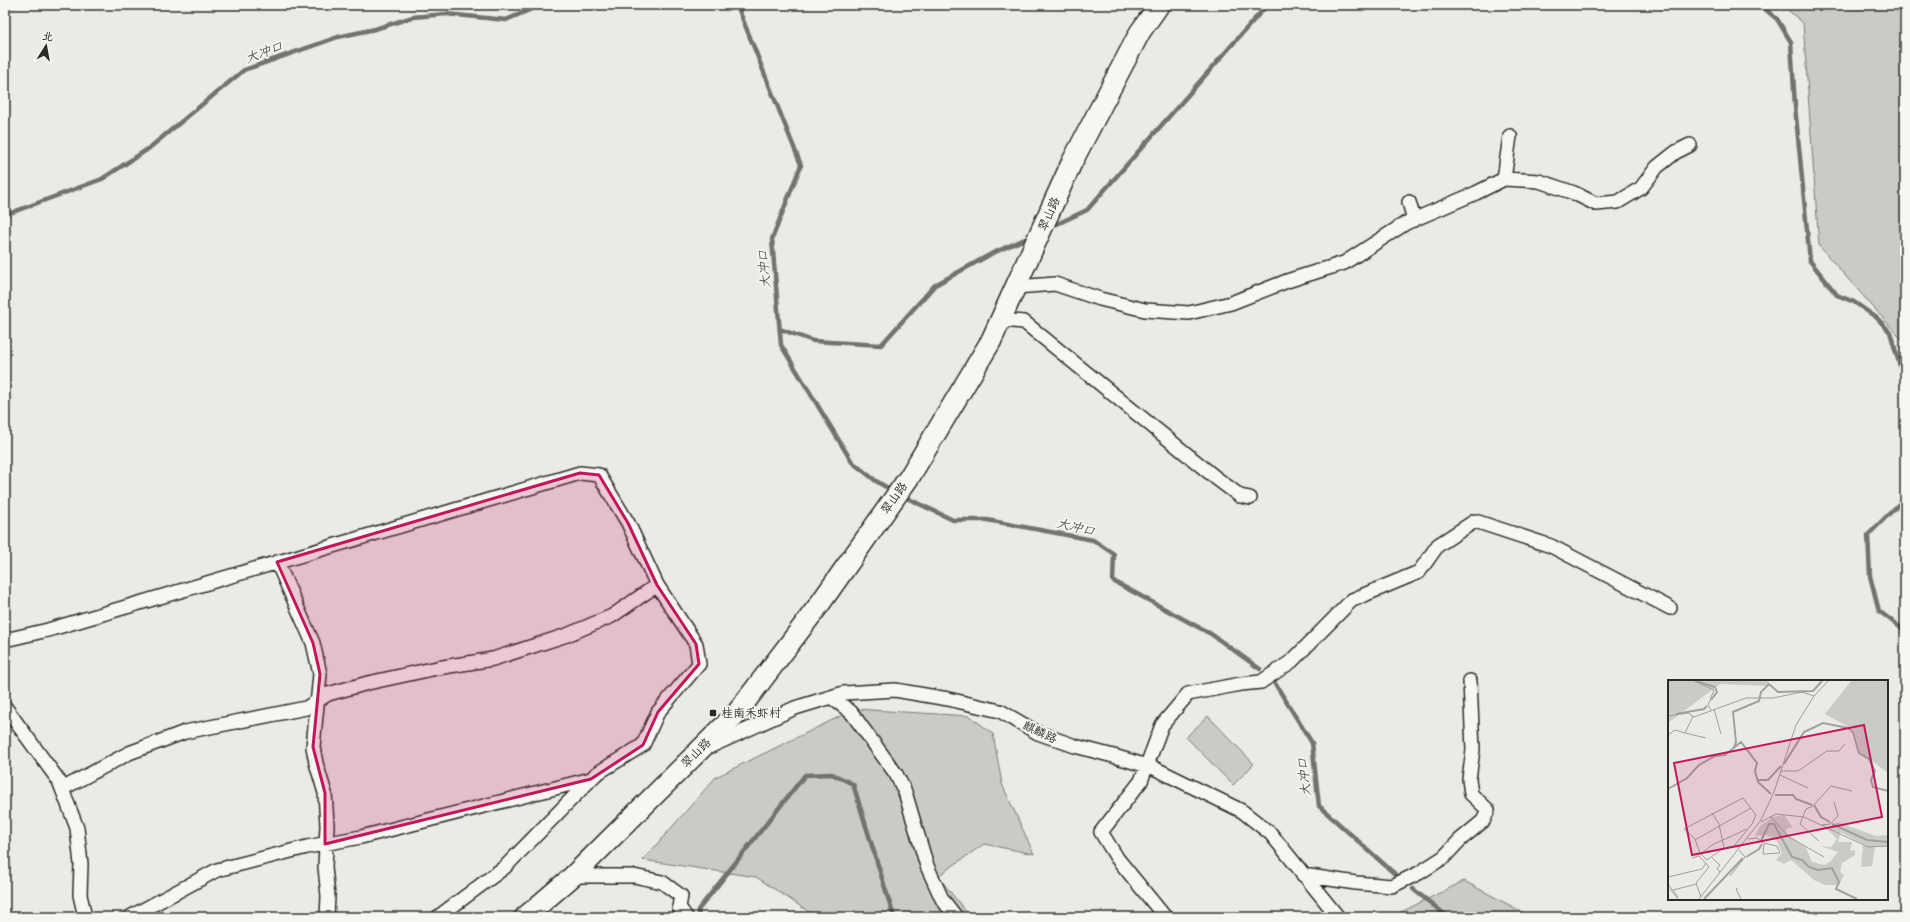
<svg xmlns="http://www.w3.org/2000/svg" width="1910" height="922" font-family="'Comic Neue','LXGW WenKai TC',sans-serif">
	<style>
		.green { fill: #cacac7; stroke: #7a7a79 }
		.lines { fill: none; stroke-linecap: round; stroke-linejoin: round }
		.stream { stroke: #727270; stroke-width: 4.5 }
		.street-casing { stroke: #2b2b2b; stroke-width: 16 }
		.primary-casing { stroke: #2b2b2b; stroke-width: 23 }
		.street { stroke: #f6f6f2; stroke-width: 13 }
		.primary { stroke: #f6f6f2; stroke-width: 20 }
		.marked { fill: #c2185b; fill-opacity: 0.2; stroke: #c2185b; stroke-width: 3; stroke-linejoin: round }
		.poi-dot { fill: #2b2b2b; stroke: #f6f6f2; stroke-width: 1.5 }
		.labels { text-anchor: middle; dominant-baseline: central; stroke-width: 3.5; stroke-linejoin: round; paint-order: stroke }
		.street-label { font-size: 12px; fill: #2b2b2b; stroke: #f6f6f2 }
		.poi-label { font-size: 12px; fill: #2b2b2b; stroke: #f6f6f2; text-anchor: start }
		.water-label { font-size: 13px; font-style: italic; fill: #545453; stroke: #f6f6f2 }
		.inset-river { fill: none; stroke: #a1a19e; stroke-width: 2 }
		.inset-road { fill: none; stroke: #9e9e9b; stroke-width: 1 }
		.view { fill: #c2185b; fill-opacity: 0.15; stroke: #c2185b; stroke-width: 2 }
		.inset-edge { fill: none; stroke: #2b2b2b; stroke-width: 2 }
	</style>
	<rect width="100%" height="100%" fill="#eaeae6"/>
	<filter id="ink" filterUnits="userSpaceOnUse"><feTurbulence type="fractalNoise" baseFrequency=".025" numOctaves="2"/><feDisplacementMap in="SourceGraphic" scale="8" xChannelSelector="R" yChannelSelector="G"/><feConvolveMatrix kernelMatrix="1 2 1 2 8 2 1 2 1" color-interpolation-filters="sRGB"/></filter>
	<g filter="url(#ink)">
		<path class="green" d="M1782,5H1905V343L1819,246L1803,23Z
			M855,709L970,716L993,734L1002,784L1034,854L984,844L938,876L970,917H817L756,877L643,860L716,777Z
			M1208,716L1254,764L1233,785L1186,737Z
			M1464,881L1532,917H1391Z"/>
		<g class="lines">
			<path class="stream" d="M737,5L801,165L772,239L781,345L852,462L876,481L886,487
				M1760,5L1777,19L1791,42L1795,106L1810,261L1837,295L1854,302L1877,318L1890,332L1905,383
				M5,215L102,179L148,149L244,70L338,37L375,29L413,17L446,14L506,20L541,5
				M1057,224L1087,210L1267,5
				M780,329L813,341L881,345L935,285L993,253L1025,239
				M1905,498L1868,535L1870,576L1879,611L1905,631
				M909,499L953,520H987L1093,540L1114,554L1113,581L1211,634L1260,669
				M1271,677L1312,743L1319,806L1396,875
				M1413,889L1448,917
				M699,917L698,910L805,775L832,774L853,784L894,917"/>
			<defs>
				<path id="street" d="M1504,179L1510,136
					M1409,202L1414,220
					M1016,287L1055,284L1100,299L1145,310L1189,313L1231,303L1287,281L1344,263L1406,223L1476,193L1504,179L1539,181L1574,193L1596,204L1618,202L1641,188L1657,167L1676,152L1690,145
					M1001,320L1024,322L1216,478L1240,496L1250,498
					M277,562L313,643L320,674L313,747L316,763L325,793L327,825L325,867L328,896L327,917
					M5,640L48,630L580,473L599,475L628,523L657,585L696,644L699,664L658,712L643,745L596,774L505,867L438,917
					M831,697L851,712L896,774L905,792L927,866L942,899L956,917
					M5,707L59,781L77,828L81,864L80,895L85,917
					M709,747L795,708L844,693L895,690L948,699L1000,711L1038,733L1075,746L1117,757L1154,768L1242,811L1271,834L1338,917
					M62,789L129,753L185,732L306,708L328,694L368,683L437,668L493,659L567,635L612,616L657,585
					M1303,875L1356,883L1392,886L1419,873L1444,857L1460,840L1483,821L1488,810L1471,794L1469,779L1473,750L1470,681
					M573,876H634L662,882L681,896L679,907L686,917
					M130,917L217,870L307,847L361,837L591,779
					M1165,917L1117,858L1101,832L1141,781L1162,725L1188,694L1241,684L1261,682L1292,661L1352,600L1419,572L1438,545L1475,521L1551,546L1670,608"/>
				<path id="primary" d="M525,917L573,876L736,714L819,605L910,476L991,341L1072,162L1140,32L1159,5"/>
			</defs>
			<use href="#street" class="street-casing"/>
			<use href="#primary" class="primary-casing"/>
			<use href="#street" class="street"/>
			<use href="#primary" class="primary"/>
		</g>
	</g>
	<path class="marked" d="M580,473L599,475L628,523L657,585L696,644L699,664L658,712L643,745L591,779L325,844V793L313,747L320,674L313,643L277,562Z"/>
	<rect class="poi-dot" x="709" y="709" width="8" height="8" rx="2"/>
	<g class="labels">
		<g class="street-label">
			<text transform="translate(1049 214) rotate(-66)">翠山路</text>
			<text transform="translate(894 498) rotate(-55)">翠山路</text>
			<text transform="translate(1040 732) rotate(25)">麒麟路</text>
			<text transform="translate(696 753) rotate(-45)">翠山路</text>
		</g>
		<g class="poi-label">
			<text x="721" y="713">桂南禾虾村</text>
		</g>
		<g class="water-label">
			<text transform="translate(264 52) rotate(-20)">大冲口</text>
			<text transform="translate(764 269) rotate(-95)">大冲口</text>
			<text transform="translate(1076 527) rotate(14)">大冲口</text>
			<text transform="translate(1304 777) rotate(-96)">大冲口</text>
		</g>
	</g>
	<g transform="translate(1668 680)">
		<rect width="220" height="220" fill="#eaeae6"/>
		<path d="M0,1H101L100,6L52,4L0,43ZM183,1H220V93L192,72L186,50L157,34ZM116,135L125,148H120L117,152L138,168L144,182L156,185L162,182L170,172L153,166L163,167L169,159L159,149L169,142L208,156L220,155V166L207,167L204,186L193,187L195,164L173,152L170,162H184L182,170L187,171V175L174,183L172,192L176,195L171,205H157L146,200L123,180L116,184L108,180L114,173L108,159L98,155L87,156L92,146L105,137Z" fill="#cacac7"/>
		<path class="inset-river" d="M28,1L47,7L49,12L43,20M8,34L36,29L39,26M66,67L68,62L65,32L91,21L93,12L101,4L110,12L145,11L154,1M116,84L136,52L155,43L180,48L185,52L191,73L201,79L207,91L203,100L205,107L220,111M90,100H100L113,86M0,109L19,98L31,85L47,76L57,75L73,62L89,83L87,91L90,102L103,114M107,115H125L128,119L144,125M146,125L153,137L162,142M164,144L199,160L220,162M93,161L101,144H106L124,177L134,180L141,187L150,190L164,188L171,202L168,209L189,219M78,177L91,169L94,164M36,219L75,178"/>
		<path class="inset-road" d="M26,1L46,10L40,25L43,30M46,29L53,54M0,36L20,33L26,37L78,18H105L134,12L146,16M17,53L38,58M0,55L7,50L17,53L25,36M113,91H130L159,71H171L177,64M112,95L140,108M75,118L88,135L84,144L66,166L54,169L39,180L32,173L27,159L16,149ZM44,133L51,144L56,168M102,136L121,157L156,177M93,142L108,134L136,137L200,167L220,166M154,145L162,144L170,136L166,122M80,159L89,158L95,163L109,166L112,173L95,174L96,164M27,160L83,128M151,161L132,144L138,129L145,126L163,106L184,111M33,174L44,165L79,149M24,178L31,176L41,187L28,203L33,217M44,178L52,185L49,189L52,192M62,196L77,177L71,170M0,197L34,189L38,183M0,204L10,217M70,208L68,209L73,219M2,209L10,219M5,210L29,204M31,219L93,140L106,112L128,45L146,16L160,1"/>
		<path class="view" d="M196,45L214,137L24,175L6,83Z"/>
		<rect width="220" height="220" class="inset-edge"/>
	</g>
	<rect width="1910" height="922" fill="none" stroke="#f6f6f2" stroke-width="20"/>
	<rect x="10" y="10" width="1890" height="902" fill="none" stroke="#2b2b2b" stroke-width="1.5" filter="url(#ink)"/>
	<g transform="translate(46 46) rotate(11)" stroke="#f6f6f2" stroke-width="3" paint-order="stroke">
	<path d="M0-3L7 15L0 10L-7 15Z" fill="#2b2b2b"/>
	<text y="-6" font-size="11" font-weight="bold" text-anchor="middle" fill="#2b2b2b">北</text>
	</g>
</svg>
